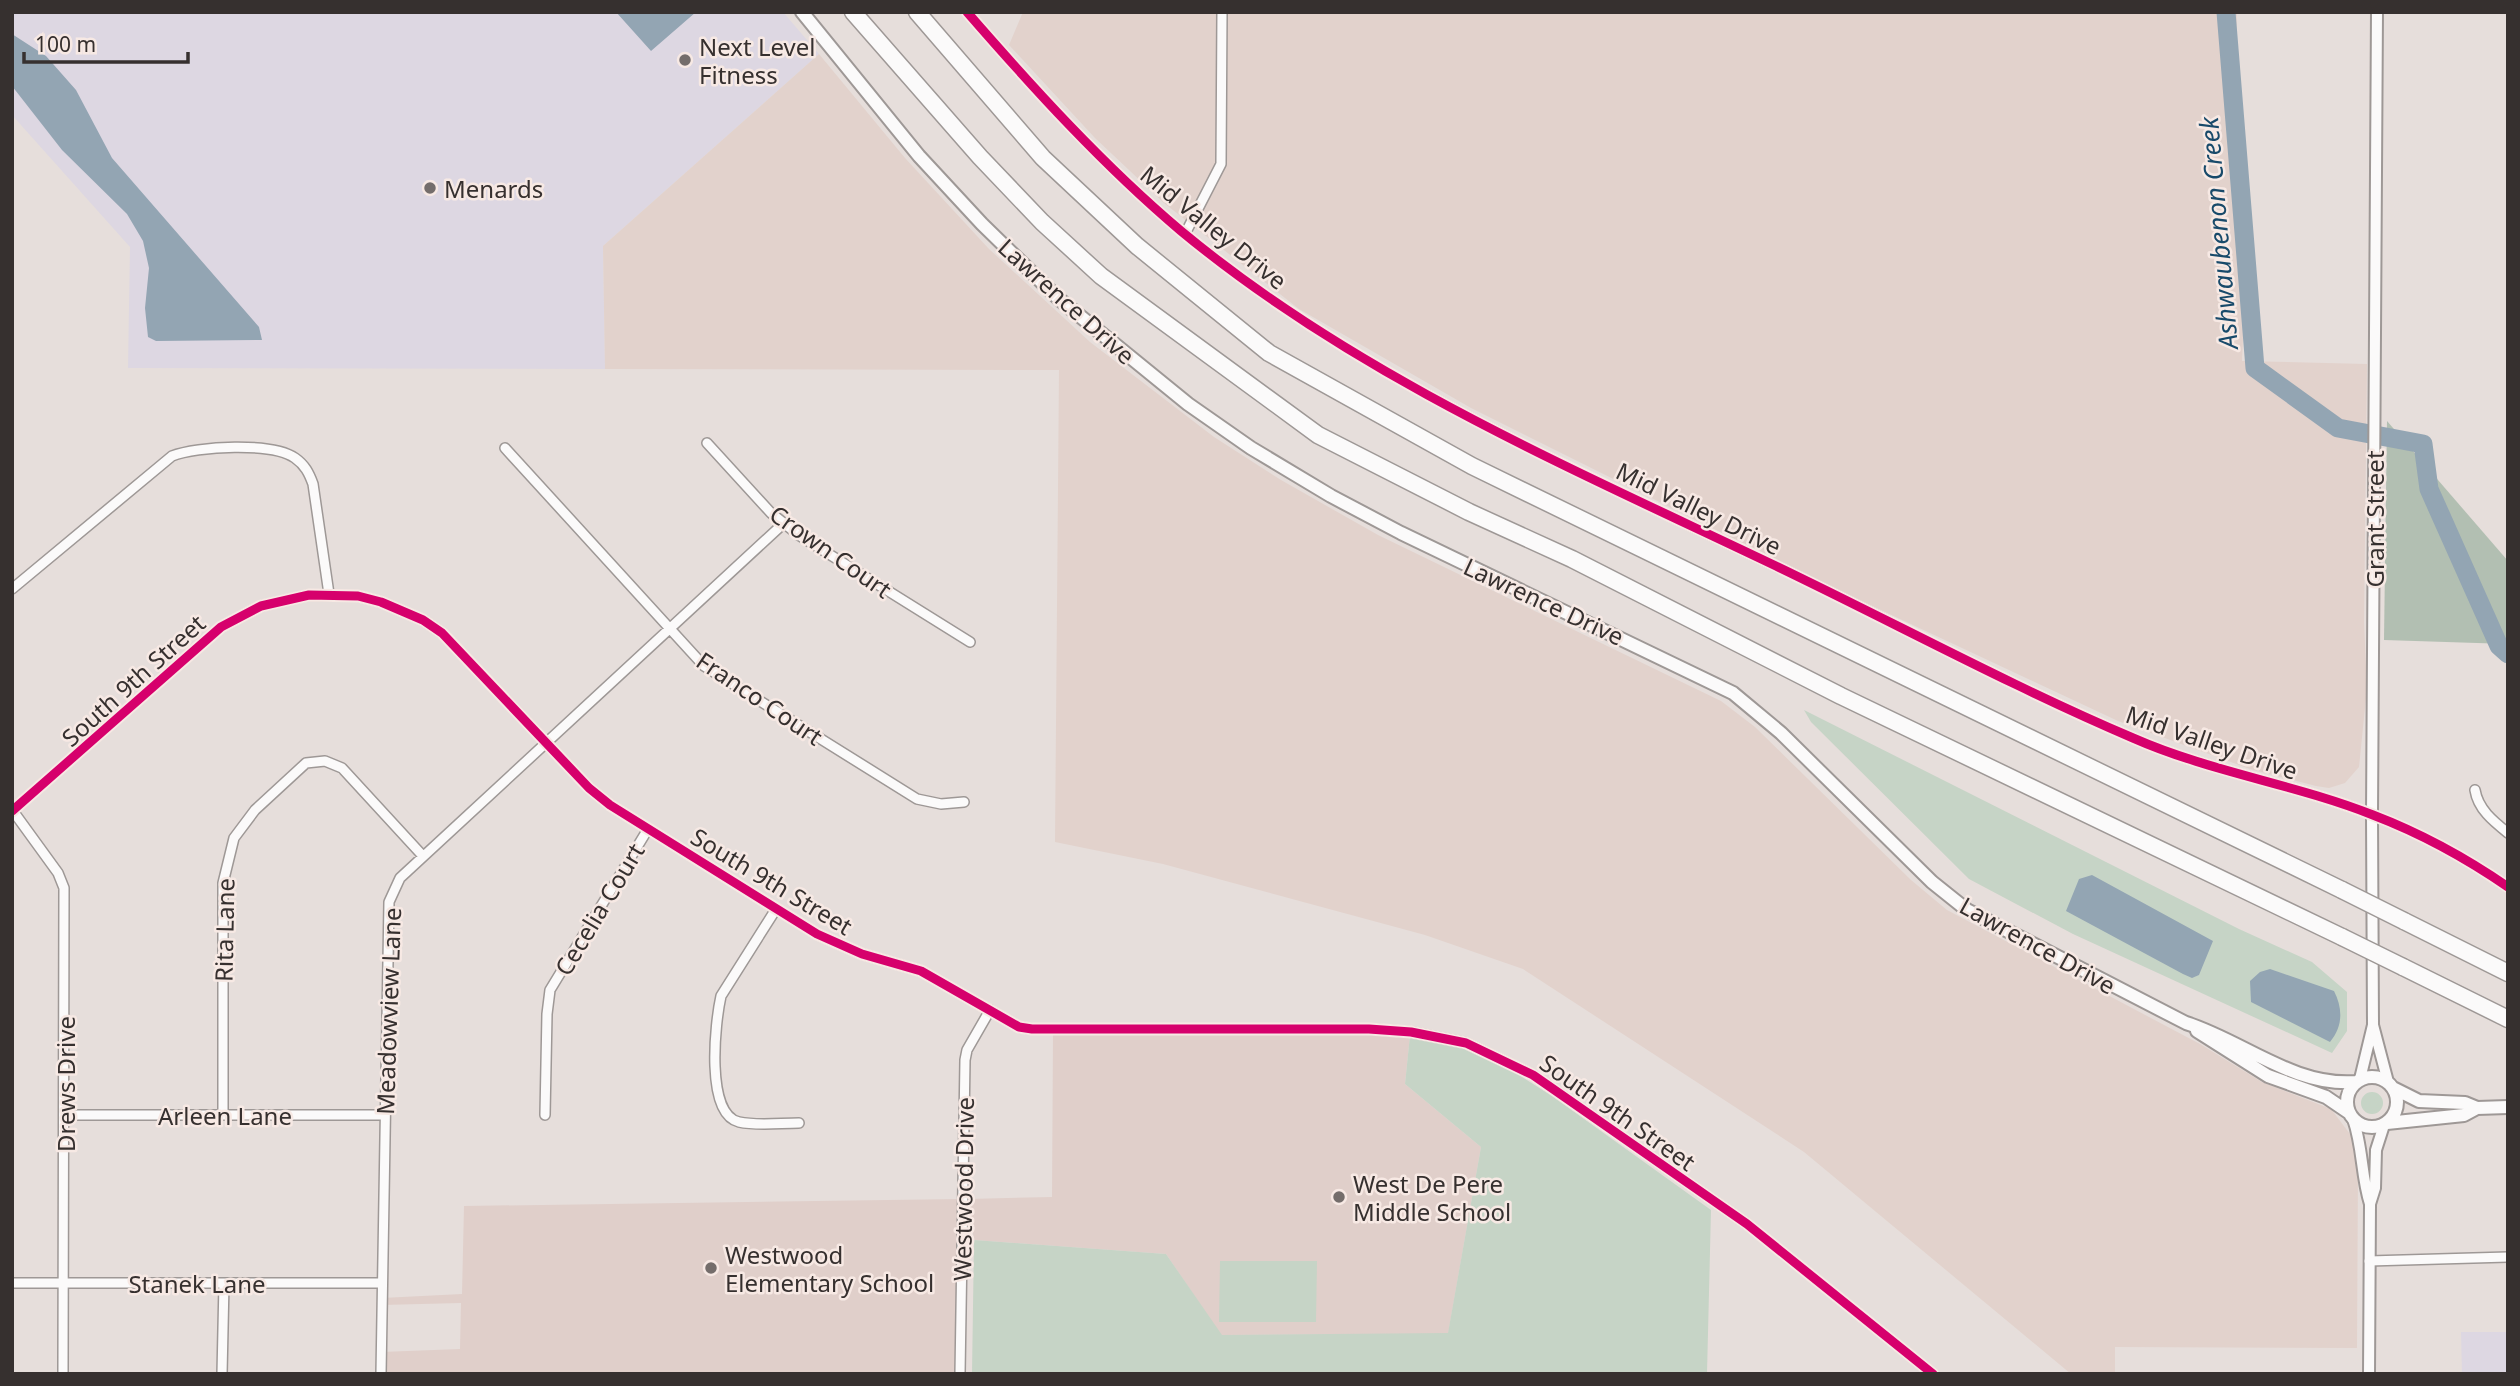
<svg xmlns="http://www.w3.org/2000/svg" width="2520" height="1386" font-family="'Noto Sans',sans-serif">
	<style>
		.commercial { fill: #ddd7e2 }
		.built { fill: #e2d2cc }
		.education { fill: #e0cfca }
		.green { fill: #c6d4c6 }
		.forest { fill: #b2bfb2 }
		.water { fill: #93a5b3 }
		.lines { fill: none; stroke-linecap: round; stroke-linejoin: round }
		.river { stroke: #93a5b3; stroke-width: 19 }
		.minor-casing { stroke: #9e9896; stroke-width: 12 }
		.tertiary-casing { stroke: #9e9896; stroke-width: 14 }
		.secondary-casing { stroke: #9e9896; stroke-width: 16 }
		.motorway-casing { stroke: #9e9896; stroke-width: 19 }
		.minor { stroke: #fbfafa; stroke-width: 9 }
		.tertiary { stroke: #fbfafa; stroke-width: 10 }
		.secondary { stroke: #fbfafa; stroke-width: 12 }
		.motorway { stroke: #fbfafa; stroke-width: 16 }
		.motorway-bridge-casing { stroke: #9e9896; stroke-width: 19; stroke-linecap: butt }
		.motorway-bridge { stroke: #fbfafa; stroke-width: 16 }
		.cycleway-casing { stroke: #f7e9e4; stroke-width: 13 }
		.cycleway { stroke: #d6006c; stroke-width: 9 }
		.poi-dot { fill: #746d6b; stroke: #f7e9e4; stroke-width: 2.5 }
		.labels { text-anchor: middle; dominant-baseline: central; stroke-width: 5; stroke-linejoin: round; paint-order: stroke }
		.poi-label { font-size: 24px; fill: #36302f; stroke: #f7e9e4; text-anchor: start }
		.street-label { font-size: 24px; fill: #36302f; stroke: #f7e9e4 }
		.water-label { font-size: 26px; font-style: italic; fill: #184a6a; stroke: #f7e9e4 }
	</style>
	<rect width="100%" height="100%" fill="#e6dedb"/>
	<path class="commercial" d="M12,12H783L819,54L603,246L605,369L128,368L130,247L12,115Z
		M2461,1332H2508V1374H2462Z"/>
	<path class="built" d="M1023,12H2237L2234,173L2244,318L2242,361L2367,364L2364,623L2367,688L2359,767L2345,783L2329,788L2316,786L2250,769L2118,721L1804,574L1471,408L1299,309L1164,203L1095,138L1009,45Z
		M819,54L905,158L989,249L1090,342L1214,437L1281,480L1378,535L1721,701L1755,727L1911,880L1947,910L2200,1044L2262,1082L2331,1109L2353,1138L2358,1168L2357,1348L2115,1347V1374H2071L1804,1152L1523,969L1425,935L1163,864L1055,842L1059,370L605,369L603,246Z"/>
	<path class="education" d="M1053,1033L1410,1035L1405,1084L1481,1147L1448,1334L1221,1335L1166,1254L974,1240L968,1199L1052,1197Z
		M960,1199L958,1374H381V1352L460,1349L461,1303L382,1305V1298L462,1294L464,1206Z"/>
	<path class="green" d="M1804,710L2239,929L2312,962L2347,992V1031L2332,1053L2073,934L1969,879L1811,722Z
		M1410,1035L1464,1047L1492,1058L1552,1096L1711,1210L1707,1374H972L974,1240L1166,1254L1222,1335L1448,1333L1481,1147L1405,1084Z
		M2361 1103a11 11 0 1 1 22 0a11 11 0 1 1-22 0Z
		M1220,1261H1317L1316,1322H1219Z"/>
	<path class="forest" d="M2387,421L2508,561V644L2384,640Z"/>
	<path class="water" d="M616,12H696L651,51Z
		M12,34L46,56L76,90L112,158L259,327L262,340L156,341L148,337L145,308L149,268L143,241L127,214L62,150L12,86Z
		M2092,875L2213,941L2199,975L2192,978L2183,974L2066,911L2079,879Z
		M2270,969L2334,991C2343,1009 2343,1026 2330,1042L2251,1002L2250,981L2260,972Z"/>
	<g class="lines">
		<path class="river" d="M2226,12L2255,368L2338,428L2423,444L2429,489L2499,646L2508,654"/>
		<defs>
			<path id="minor" d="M967,12C1034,89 1103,165 1181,231C1357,377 1571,468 1776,566C1895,623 2011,686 2133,738C2210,772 2295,784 2373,815C2420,833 2466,858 2508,887
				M1185,234L1221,164L1222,12
				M707,443L771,513L800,536L970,642
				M505,448L704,666L917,799L941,804L964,802
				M12,589L172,456C197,446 273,442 295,458C305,465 309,473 313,484L329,594
				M2475,790C2478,809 2493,821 2508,833
				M12,811L221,627L261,606L309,595L358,596L381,602L423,620L442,633L589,788L610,805L817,934L862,954L921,971L1019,1027L1032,1029H1369L1411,1032L1466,1043L1533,1075L1747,1224L1933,1374
				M13,811L58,873L64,888L63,1374
				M776,909L721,996C715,1023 705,1114 739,1122C757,1126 780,1123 799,1123
				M66,1115H384
				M223,1115V883L234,838L255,810L306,763L325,761L342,768L422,855
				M545,1115L547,1014L550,990L648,829
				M2369,1261L2508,1257
				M12,1283H382
				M222,1374L224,1283
				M381,1374L389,902L400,878L784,523
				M960,1374L965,1060L967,1050L990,1010"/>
			<path id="tertiary" d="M2373,1025L2388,1082
				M2360,1079L2373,1025L2372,814L2377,12
				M2353,1119C2363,1147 2361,1176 2370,1204
				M2369,1374L2370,1204L2375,1188L2376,1150L2384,1125"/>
			<path id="secondary" d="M802,12L919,156L982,224L1059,299L1188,404L1251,448L1331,496L1401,533L1733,693L1781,733L1932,882L1967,910L2186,1023C2243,1041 2294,1087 2356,1082
				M2197,1031L2268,1076L2326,1097L2348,1112
				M2347 1102a25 25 0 1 1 50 0a25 25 0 1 1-50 0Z
				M2393,1088L2419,1101L2465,1103L2477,1108L2508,1107
				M2387,1123L2464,1115L2477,1108"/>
			<path id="motorway" d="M853,12L980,157L1042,222L1101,276L1318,435L1469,512L1572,559L1841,696L2342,937
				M917,12L1043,158L1137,246L1269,353L1472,466L2342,890
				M2404,921L2508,973
				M2403,967L2508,1019"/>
		</defs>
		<use href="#minor" class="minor-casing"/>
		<use href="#tertiary" class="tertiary-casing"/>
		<use href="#secondary" class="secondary-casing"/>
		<use href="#motorway" class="motorway-casing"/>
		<use href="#minor" class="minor"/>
		<use href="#tertiary" class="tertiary"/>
		<use href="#secondary" class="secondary"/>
		<use href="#motorway" class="motorway"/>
		<defs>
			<path id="motorway-bridge" d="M2342,890L2404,921
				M2342,937L2403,967"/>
		</defs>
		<use href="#motorway-bridge" class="motorway-bridge-casing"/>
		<use href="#motorway-bridge" class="motorway-bridge"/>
		<defs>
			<path id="cycleway" d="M967,12C1034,89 1103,165 1181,231C1357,377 1571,468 1776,566C1895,623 2011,686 2133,738C2210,772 2295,784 2373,815C2420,833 2466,858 2508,887
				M12,811L221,627L261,606L309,595L358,596L381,602L423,620L442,633L589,788L610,805L817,934L862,954L921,971L1019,1027L1032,1029H1369L1411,1032L1466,1043L1533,1075L1747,1224L1933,1374"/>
		</defs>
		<use href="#cycleway" class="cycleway-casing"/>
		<use href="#cycleway" class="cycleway"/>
	</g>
	<g class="poi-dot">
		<circle cx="685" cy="60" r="7"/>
		<circle cx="430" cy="188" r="7"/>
		<circle cx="1339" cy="1197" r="7"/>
		<circle cx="711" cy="1268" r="7"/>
	</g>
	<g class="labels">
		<g class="poi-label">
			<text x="699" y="46">Next Level<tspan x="699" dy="28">Fitness</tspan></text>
			<text x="444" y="188">Menards</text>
			<text x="1353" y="1183">West De Pere<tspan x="1353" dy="28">Middle School</tspan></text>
			<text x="725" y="1254">Westwood<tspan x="725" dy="28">Elementary School</tspan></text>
		</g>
		<g class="street-label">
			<text transform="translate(1214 227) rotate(39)">Mid Valley Drive</text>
			<text transform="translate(1067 301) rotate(42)">Lawrence Drive</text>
			<text transform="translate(1699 508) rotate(26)">Mid Valley Drive</text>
			<text transform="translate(2374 519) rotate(-90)">Grant Street</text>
			<text transform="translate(831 551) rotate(35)">Crown Court</text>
			<text transform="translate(1544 601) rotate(25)">Lawrence Drive</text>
			<text transform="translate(133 680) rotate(-42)">South 9th Street</text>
			<text transform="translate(760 698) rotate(34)">Franco Court</text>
			<text transform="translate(2212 742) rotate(19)">Mid Valley Drive</text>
			<text transform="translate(772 881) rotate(31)">South 9th Street</text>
			<text transform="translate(599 909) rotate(-59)">Cecelia Court</text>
			<text transform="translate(224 930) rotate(-89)">Rita Lane</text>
			<text transform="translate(2038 945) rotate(29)">Lawrence Drive</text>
			<text transform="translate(388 1011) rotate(-88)">Meadowview Lane</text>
			<text transform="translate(65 1084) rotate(-90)">Drews Drive</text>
			<text transform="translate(1618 1112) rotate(35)">South 9th Street</text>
			<text x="225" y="1115">Arleen Lane</text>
			<text transform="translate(963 1189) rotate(-89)">Westwood Drive</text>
			<text x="197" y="1283">Stanek Lane</text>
		</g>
		<g class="water-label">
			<text transform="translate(2218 233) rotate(-95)">Ashwaubenon Creek</text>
		</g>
	</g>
	<rect width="2520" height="1386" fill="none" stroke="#36302f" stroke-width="28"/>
	<path d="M24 52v10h164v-10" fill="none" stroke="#36302f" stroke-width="3.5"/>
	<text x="35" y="52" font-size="21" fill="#36302f" stroke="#f7e9e4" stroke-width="5" paint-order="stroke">100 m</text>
</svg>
